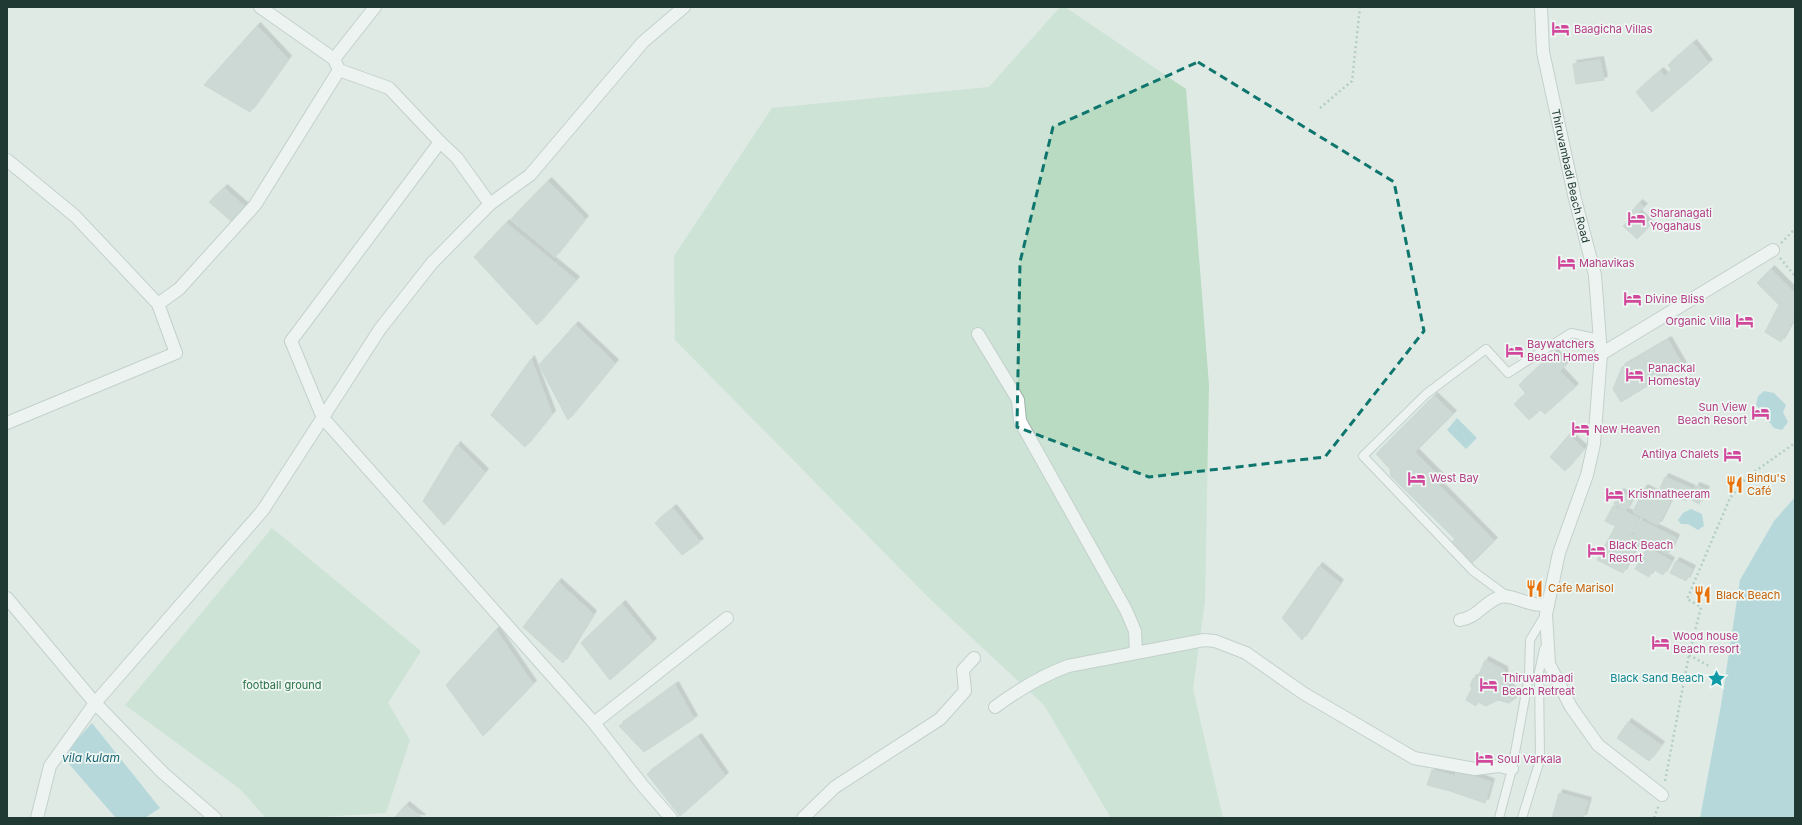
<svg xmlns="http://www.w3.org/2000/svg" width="1802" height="825" font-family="Inter,sans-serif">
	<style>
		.green { fill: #b8dbc2 }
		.water { fill: #87c4cf }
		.building { fill: #b5c5be; stroke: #b2c4bc; filter: url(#shadow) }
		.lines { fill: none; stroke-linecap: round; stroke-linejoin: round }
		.service-casing { stroke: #a2b2ac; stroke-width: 10 }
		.minor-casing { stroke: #a2b2ac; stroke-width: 14 }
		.path { stroke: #80aea0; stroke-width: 2.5; stroke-dasharray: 2 3; stroke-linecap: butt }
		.service { stroke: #fff; stroke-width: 8 }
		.minor { stroke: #fff; stroke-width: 12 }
		.marked { fill: none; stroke: #0f766e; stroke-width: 3; stroke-dasharray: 8 5; stroke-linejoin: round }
		.labels { text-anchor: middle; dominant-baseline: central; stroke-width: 3.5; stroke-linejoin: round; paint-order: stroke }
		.hotel-label { font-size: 11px; fill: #b23c85; stroke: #eff7f3; text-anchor: start }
		.street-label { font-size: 11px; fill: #203a33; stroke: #eff7f3 }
		.food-label { font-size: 11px; fill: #c56008; stroke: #eff7f3; text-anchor: start }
		.culture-label { font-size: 11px; fill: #0d838f; stroke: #eff7f3; text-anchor: end }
		.park-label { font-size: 11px; fill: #2b7046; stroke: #eff7f3 }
		.water-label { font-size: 12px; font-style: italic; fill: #1c6575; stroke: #eff7f3 }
	</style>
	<defs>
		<filter id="shadow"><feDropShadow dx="3.5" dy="-3.5" stdDeviation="0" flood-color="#0004"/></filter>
	</defs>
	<rect width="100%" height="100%" fill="#dfeae5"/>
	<path class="green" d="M1060,7H1065L1186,89L1209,385L1205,601L1193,689L1223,818H1111L1044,705L930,599L675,340L674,256L772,108L989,87Z
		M272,528L421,651L388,703L410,740L386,813L304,818H266L240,789L125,705Z"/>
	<path class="water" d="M1764,391L1774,393L1786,405L1783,412L1788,422L1782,430L1774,428L1756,405L1758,396Z
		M1457,418L1477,438L1466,449L1447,430Z
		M1795,497V818H1700L1721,705L1740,580L1774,521Z
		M1691,509L1702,514L1704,526L1698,530L1688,524H1681L1678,520L1683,513Z
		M92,723L160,808L145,818H116L62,756Z"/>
	<path class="building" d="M257,26L288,59L250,112L204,85Z
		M1693,43L1709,63L1652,112L1636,92L1660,71L1665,76L1672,70L1668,65Z
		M1600,60L1604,80L1576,84L1573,64Z
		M548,181L585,219L555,257L511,219Z
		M224,188L251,212L239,228L209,202Z
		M1639,203L1644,207L1638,213L1650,225L1637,239L1623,226L1634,214L1631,212Z
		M506,223L576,280L537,325L474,257Z
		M1771,269L1795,293V316L1781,342L1765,332L1779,305L1757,283Z
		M575,325L615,363L568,420L539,365Z
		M1668,340L1683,366L1656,381L1641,356Z
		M1554,352L1565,365L1560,371L1575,387L1545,414L1540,410L1529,420L1514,404L1526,394L1519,385Z
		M1641,356L1656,381L1621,402L1613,389L1622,367Z
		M531,359L552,414L525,447L491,415Z
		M1434,396L1453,414L1415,452L1444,481L1439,485L1494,541L1472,563L1451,543L1455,539L1391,476L1390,469L1376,454Z
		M1569,435L1584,449L1565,471L1550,457Z
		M457,445L485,472L444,525L423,501Z
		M1665,477L1692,489L1686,501L1660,488Z
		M1696,486L1706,490L1699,504L1690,499Z
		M1644,488L1670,501L1658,525L1633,512Z
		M1620,492L1632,498L1626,510L1614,504Z
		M1613,506L1639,518L1631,534L1605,521Z
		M673,508L700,542L682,555L655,523Z
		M1640,520L1676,538L1668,554L1633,536Z
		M1615,527L1640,540L1623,573L1597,560Z
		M1647,547L1671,561L1663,575L1653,569L1649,577L1635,569Z
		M1676,561L1692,569L1686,581L1670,573Z
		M1319,566L1340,583L1302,640L1282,618Z
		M558,582L593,614L563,663L523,627Z
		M622,604L653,642L610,680L581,643Z
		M496,630L533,684L483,736L446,685Z
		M1485,660L1504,670L1505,681L1517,697L1509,703L1498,700L1486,706L1478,702L1476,706L1466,700L1472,688L1470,686L1473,678L1477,679Z
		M675,685L694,719L644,752L619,726Z
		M1628,722L1661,745L1649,761L1617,738Z
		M698,737L725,776L680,816L647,774Z
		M1432,770L1455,776L1450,791L1427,785Z
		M1457,771L1491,782L1485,803L1450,791Z
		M1559,793L1588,801L1583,818H1552Z
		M406,805L422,818H394Z"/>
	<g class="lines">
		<defs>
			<path id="service" d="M1507,596L1473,571L1363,456L1426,394L1486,349L1508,373L1571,333L1600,339
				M1499,818L1512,769L1529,676L1530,640L1545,615
				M1522,818L1540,760L1539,672L1544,649"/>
			<g id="minor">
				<path d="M260,7L334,59L339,70L389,88L440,142L457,158L490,204"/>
				<path id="s1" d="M1541,7L1543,52L1575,199L1595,275L1601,354L1594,444L1587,475L1559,553L1546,614L1549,664L1571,707L1598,745L1662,795"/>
				<path d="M334,59L375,7"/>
				<path d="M440,142L291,341L323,418L594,723L643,786L671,818"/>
				<path d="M7,160L75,216L158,304L176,353L7,423"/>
				<path d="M158,304L179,289L255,205L339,70"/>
				<path d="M978,334L1018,400L1020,421L1126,610L1135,631L1136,653"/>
				<path d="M1601,354L1773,250"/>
				<path d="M7,598L95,703L163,773L215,818"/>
				<path d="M1460,620C1477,618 1484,602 1500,597C1509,594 1520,601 1530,603C1536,605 1542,605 1548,605"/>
				<path d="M995,707C1018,690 1041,676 1068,666L1204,640L1215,641L1246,653L1303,693L1414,758L1475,769L1499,766L1512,769"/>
				<path d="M594,723L727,618"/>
				<path d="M37,818L50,766L95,703L263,510L380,329L432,263L490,204L530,175L643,42L684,7"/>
				<path d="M803,818L835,787L940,719L965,691L963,670L974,658"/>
			</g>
		</defs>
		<use href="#service" class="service-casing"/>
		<use href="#minor" class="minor-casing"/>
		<path class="path" d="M1320,108L1352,81L1360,7
			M1781,243L1795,229
			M1780,258L1795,276
			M1689,655L1709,666
			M1665,781L1689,655L1701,607L1687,599L1730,498L1747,477L1795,443
			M1654,818L1659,805"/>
		<use href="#service" class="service"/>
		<use href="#minor" class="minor"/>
	</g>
	<path d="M0 0H1802V825H0ZM1198,62L1394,182L1424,331L1325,457L1149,477L1017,427L1020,262L1053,127Z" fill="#dfeae5" fill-opacity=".55" fill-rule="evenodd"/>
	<path class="marked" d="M1198,62L1394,182L1424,331L1325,457L1149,477L1017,427L1020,262L1053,127Z"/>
	<defs>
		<symbol id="hotel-bare" viewBox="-9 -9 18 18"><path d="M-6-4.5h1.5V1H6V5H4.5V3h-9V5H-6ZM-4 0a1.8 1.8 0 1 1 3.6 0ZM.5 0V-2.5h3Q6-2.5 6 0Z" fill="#d1479c" stroke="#eff7f3" stroke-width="2.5" paint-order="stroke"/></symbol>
		<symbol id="restaurant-bare" viewBox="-9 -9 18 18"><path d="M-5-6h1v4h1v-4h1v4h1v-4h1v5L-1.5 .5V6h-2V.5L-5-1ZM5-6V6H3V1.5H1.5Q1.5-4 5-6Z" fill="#e8710a" stroke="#eff7f3" stroke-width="2.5" paint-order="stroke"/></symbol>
		<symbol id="sight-bare" viewBox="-9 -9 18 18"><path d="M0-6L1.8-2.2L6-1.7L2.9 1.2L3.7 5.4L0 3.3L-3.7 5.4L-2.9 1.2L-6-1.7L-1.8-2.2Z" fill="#0f9aa8" stroke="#eff7f3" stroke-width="2.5" paint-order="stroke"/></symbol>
	</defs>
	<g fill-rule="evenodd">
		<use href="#hotel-bare" x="1548" y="16" width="25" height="25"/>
		<use href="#hotel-bare" x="1624" y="206" width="25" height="25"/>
		<use href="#hotel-bare" x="1554" y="250" width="25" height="25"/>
		<use href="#hotel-bare" x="1620" y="286" width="25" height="25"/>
		<use href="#hotel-bare" x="1732" y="308" width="25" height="25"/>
		<use href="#hotel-bare" x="1502" y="338" width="25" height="25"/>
		<use href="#hotel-bare" x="1622" y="362" width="25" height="25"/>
		<use href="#hotel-bare" x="1748" y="400" width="25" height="25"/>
		<use href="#hotel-bare" x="1568" y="416" width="25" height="25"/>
		<use href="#hotel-bare" x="1720" y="442" width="25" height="25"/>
		<use href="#hotel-bare" x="1404" y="466" width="25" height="25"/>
		<use href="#restaurant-bare" x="1722" y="472" width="25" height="25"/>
		<use href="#hotel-bare" x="1602" y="482" width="25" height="25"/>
		<use href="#hotel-bare" x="1584" y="538" width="25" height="25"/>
		<use href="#restaurant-bare" x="1522" y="576" width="25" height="25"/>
		<use href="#restaurant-bare" x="1690" y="582" width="25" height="25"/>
		<use href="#hotel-bare" x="1648" y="630" width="25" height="25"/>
		<use href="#sight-bare" x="1704" y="666" width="25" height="25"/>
		<use href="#hotel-bare" x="1476" y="672" width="25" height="25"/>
		<use href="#hotel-bare" x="1472" y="746" width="25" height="25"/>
	</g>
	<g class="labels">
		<g class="hotel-label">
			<text x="1574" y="29">Baagicha Villas</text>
			<text x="1650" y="213">Sharanagati<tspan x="1650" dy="13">Yogahaus</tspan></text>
			<text x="1579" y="263">Mahavikas</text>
			<text x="1645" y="299">Divine Bliss</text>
			<text x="1731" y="321" text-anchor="end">Organic Villa</text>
			<text x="1527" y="344">Baywatchers<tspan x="1527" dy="13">Beach Homes</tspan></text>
			<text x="1648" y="368">Panackal<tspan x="1648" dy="13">Homestay</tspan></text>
			<text x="1747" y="407" text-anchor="end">Sun View<tspan x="1747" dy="13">Beach Resort</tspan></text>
			<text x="1594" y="429">New Heaven</text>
			<text x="1719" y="454" text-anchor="end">Antilya Chalets</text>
			<text x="1430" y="478">West Bay</text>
			<text x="1628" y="494">Krishnatheeram</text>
			<text x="1609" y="545">Black Beach<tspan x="1609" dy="13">Resort</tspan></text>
			<text x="1673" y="636">Wood house<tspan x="1673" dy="13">Beach resort</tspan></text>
			<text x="1502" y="678">Thiruvambadi<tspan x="1502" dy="13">Beach Retreat</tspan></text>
			<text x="1497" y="759">Soul Varkala</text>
		</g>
		<g class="street-label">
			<text stroke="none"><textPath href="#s1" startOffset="172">Thiruvambadi Beach Road</textPath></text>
		</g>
		<g class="food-label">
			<text x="1747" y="478">Bindu's<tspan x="1747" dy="13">Café</tspan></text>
			<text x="1548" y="588">Cafe Marisol</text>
			<text x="1716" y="595">Black Beach</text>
		</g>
		<g class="culture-label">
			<text x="1704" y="678">Black Sand Beach</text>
		</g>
		<g class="park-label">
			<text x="282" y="685">football ground</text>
		</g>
		<g class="water-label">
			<text x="91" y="757">vila kulam</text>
		</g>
	</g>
	<rect width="1802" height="825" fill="none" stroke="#203a33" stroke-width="16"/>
</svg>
